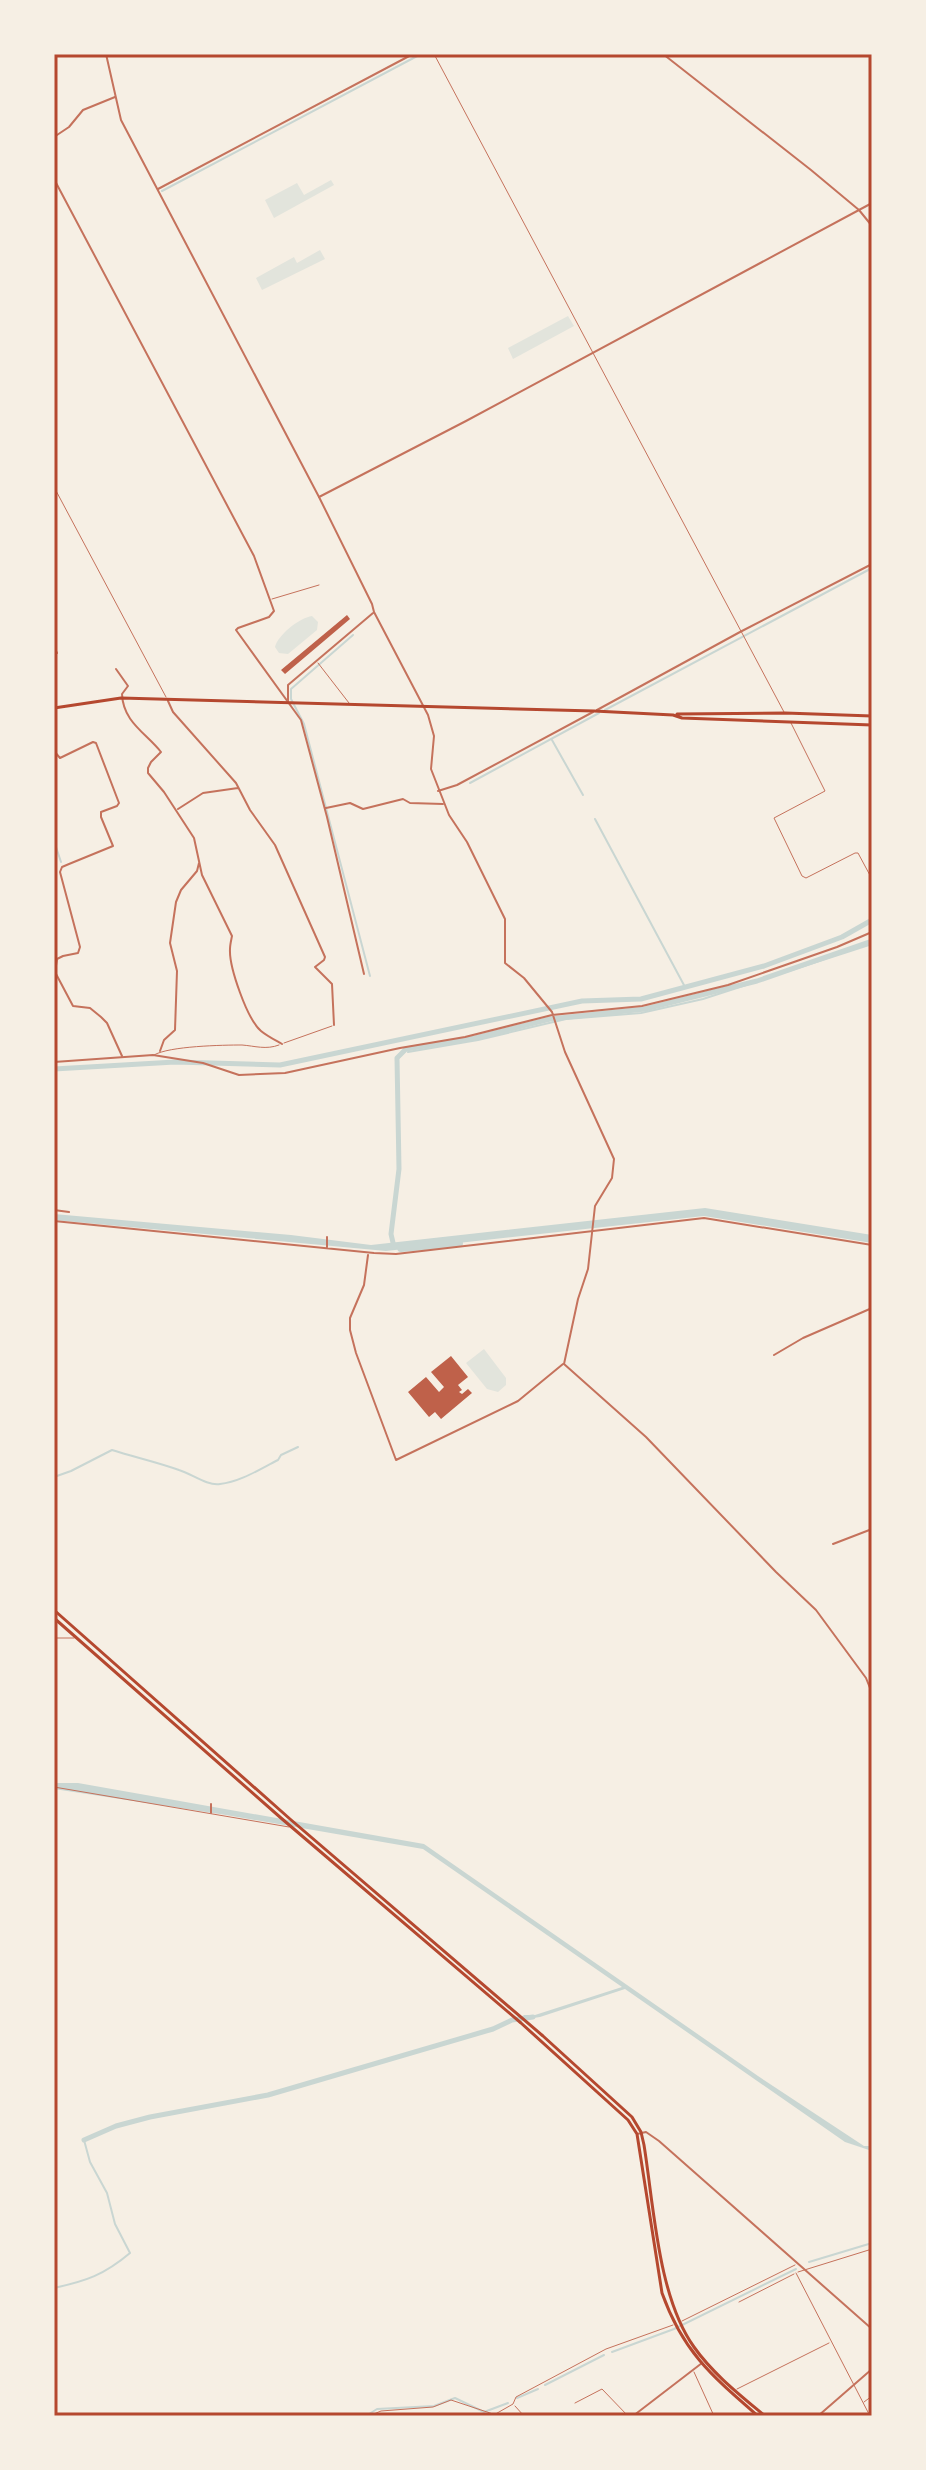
<svg xmlns="http://www.w3.org/2000/svg" width="926" height="2470" font-family="Bitter,serif">
	<style>
		.green { fill: #e2e4dc }
		.water { fill: #c9d6d2 }
		.lines { fill: none; stroke-linecap: round; stroke-linejoin: round }
		.stream { stroke: #c9d6d2; stroke-width: 2 }
		.canal { stroke: #c9d6d2; stroke-width: 5 }
		.river { stroke: #c9d6d2; stroke-width: 8 }
		.building { fill: #bf614a }
		.service { stroke: #c5725c; stroke-width: 1 }
		.minor { stroke: #c5725c; stroke-width: 2 }
		.tertiary { stroke: #c5725c; stroke-width: 2 }
		.secondary { stroke: #b5482f; stroke-width: 3 }
		.neatline { fill: none; stroke: #b5482f; stroke-width: 3 }
	</style>
	<rect width="100%" height="100%" fill="#f6efe4"/>
	<path class="green" d="M331,180L334,185L274,218L265,200L297,183L304,195Z
		M320,250L325,259L262,290L256,278L294,257L297,263Z
		M568,316L574,326L513,359L508,348Z
		M312,616L318,622L317,630L288,654L279,653L275,647C278,635 299,618 312,616Z
		M484,1349L506,1378V1385L498,1392L487,1389L466,1363Z"/>
	<path class="water" d="M705,1208L872,1235V1243L704,1216L386,1251L54,1220V1214L291,1235L371,1245Z
		M54,1783H78L424,1844L758,2076L864,2146H872V2151L845,2142L625,1989L540,2017L527,2019L523,2015H535L622,1987L423,1849L226,1815L54,1789Z"/>
	<g class="lines">
		<path class="stream" d="M162,191L421,54
			M353,635L291,689V699L304,724L370,976
			M605,710L872,568
			M552,740L583,795
			M470,783L599,713
			M595,819L685,987
			M54,841L61,862
			M408,1052L478,1040L566,1019L641,1013L703,999L872,944
			M54,1477L71,1471L112,1450C134,1457 157,1462 179,1470C192,1474 207,1486 220,1484C240,1482 260,1469 278,1460L281,1455L298,1447
			M809,2262L872,2243
			M54,2288C86,2281 104,2275 130,2253L115,2224L107,2193L90,2162L84,2140
			M612,2352L674,2329L796,2269
			M545,2385L604,2355
			M517,2398L538,2389
			M366,2416L377,2409L434,2406L455,2398L484,2412L508,2403"/>
		<path class="canal" d="M54,1069L175,1062L280,1065L582,1001L641,999L764,966L842,937L872,920
			M394,1247L391,1234L399,1169L397,1058L406,1049L475,1038L550,1019L645,1009L757,981L872,941
			M84,2140L116,2126L150,2117L268,2095L493,2029L512,2020L533,2017"/>
		<path class="river" d="M401,1248L459,1243"/>
	</g>
	<path class="building" d="M347,615L350,619L285,674L281,670Z
		M451,1356L468,1377L458,1385L462,1390L459,1392L462,1394L468,1389L472,1393L441,1419L435,1412L429,1417L408,1392L426,1377L439,1392L444,1387L431,1372Z"/>
	<g class="lines">
		<path class="service" d="M434,54L784,712
			M54,487L166,697
			M272,599L319,585
			M318,663L349,703
			M791,723L825,791L774,818L802,876L806,878L855,853H858L872,879
			M284,1043L332,1026
			M154,1055C169,1046 223,1045 242,1045C255,1046 266,1050 279,1045
			M54,1638H74
			M54,1787L289,1827
			M798,2272L872,2249
			M796,2273L870,2416
			M739,2302L794,2274
			M682,2321L795,2265
			M694,2372L714,2416
			M737,2389L829,2343
			M864,2402L872,2396
			M575,2403L602,2389L628,2416
			M515,2406L524,2416
			M369,2416L381,2411L433,2407L451,2400L493,2414
			M492,2416L513,2404L516,2397L606,2349L673,2325"/>
		<path class="minor" d="M54,137L69,127L83,110L115,97
			M54,179L254,556L274,611L269,617L238,628L236,630L301,720L327,817L364,974
			M158,189L413,54
			M319,497L466,421L872,203
			M54,647L57,653L54,654
			M116,669L128,686L122,694C123,722 146,733 161,752L151,762L148,768V773L164,792L194,838L202,875L232,936C231,941 230,945 230,949C229,967 247,1019 261,1031C267,1036 275,1040 282,1044
			M168,701L173,712L236,783L250,810L275,845L325,957L324,960L315,967L332,984L334,1025
			M54,751L60,758L93,742L96,743L119,803L117,806L101,812V817L113,846L69,864L62,867L60,872L80,947L78,953L63,956L57,959L55,972L73,1006L90,1008L101,1017L107,1023L122,1056
			M438,791L457,785L593,712
			M326,808L350,803L363,809L403,799L410,803L443,804
			M178,809L203,793L238,788
			M160,1051L164,1040L175,1030L177,971L170,943L176,902L181,890L197,871L199,863
			M54,1210L69,1212
			M54,1221L374,1253L396,1254L704,1218L872,1245
			M327,1247V1237
			M368,1255L364,1285L350,1318V1330L356,1353L396,1460L518,1401L563,1364
			M774,1355L803,1338L872,1308
			M833,1544L872,1529
			M211,1804V1813
			M633,2416L702,2363
			M818,2416L872,2369"/>
		<path class="tertiary" d="M106,54L121,120L319,497L372,604L374,612L428,715L434,736L431,769L449,815L467,842L505,919V963L524,978L552,1012L565,1052L614,1159L612,1178L595,1206L588,1269L578,1299L564,1364L646,1437L776,1572L816,1610L866,1678L872,1693
			M663,54L811,170L859,210L872,226
			M288,703V685L373,613
			M597,710L740,632L872,564
			M54,1062L153,1055L203,1063L239,1075L285,1073L400,1048L465,1037L552,1015L642,1006L728,985L837,947L872,932
			M637,2134L646,2132L659,2141L872,2329"/>
		<path class="secondary" d="M54,708L121,698L594,711L673,715L682,718L872,725
			M677,714L785,713L872,716
			M54,1610L290,1819L543,2036L632,2117L641,2132L644,2145C654,2207 658,2297 694,2347C713,2374 740,2395 765,2416
			M54,1618L281,1818L521,2023L628,2120L637,2134L662,2293C683,2352 712,2376 758,2416"/>
	</g>
	<rect width="926" height="2470" fill="none" stroke="#f6efe4" stroke-width="112"/>
	<rect x="56" y="56" width="814" height="2358" class="neatline"/>
</svg>
